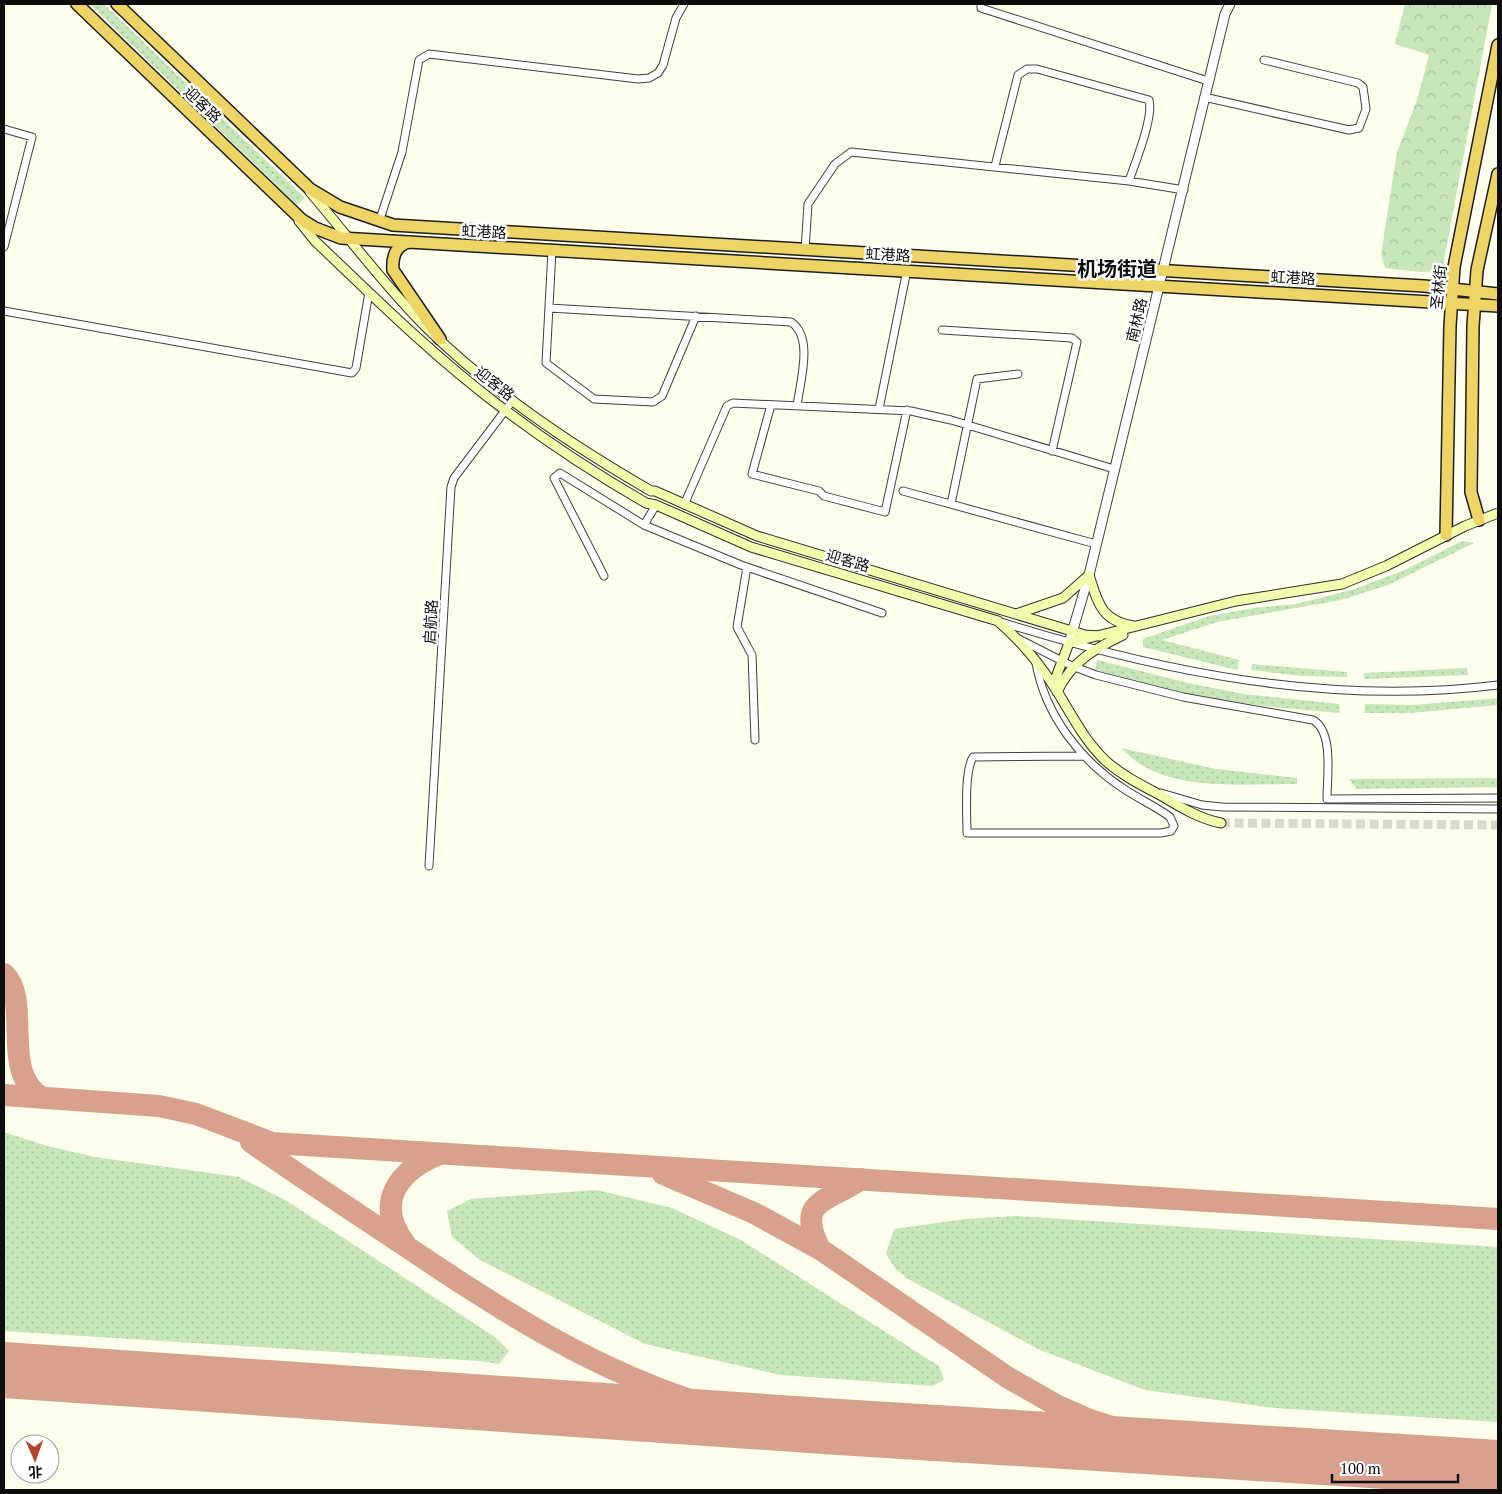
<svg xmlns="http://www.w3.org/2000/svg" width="1502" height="1494" font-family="'PT Serif','Noto Sans SC',serif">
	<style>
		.grass { fill: url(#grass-dots) }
		.park { fill: url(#park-crowns) }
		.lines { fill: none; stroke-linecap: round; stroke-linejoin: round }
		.taxiway { stroke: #d8a18e; stroke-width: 22 }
		.runway { stroke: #d8a18e; stroke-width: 56 }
		.secondary-tunnel { stroke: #dadacb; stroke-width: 9; stroke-dasharray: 9 4.5; stroke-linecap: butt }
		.minor-casing { stroke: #404040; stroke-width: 9 }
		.tertiary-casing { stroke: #404040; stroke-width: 11 }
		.secondary-casing { stroke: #2f2f2f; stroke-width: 11 }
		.trunk-casing { stroke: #1e1e1e; stroke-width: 14 }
		.minor { stroke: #fff; stroke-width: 7 }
		.tertiary { stroke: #fff; stroke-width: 9 }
		.secondary { stroke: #f2faac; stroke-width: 9 }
		.trunk { stroke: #edd465; stroke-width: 11 }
		.labels { text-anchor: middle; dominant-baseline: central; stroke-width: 5; stroke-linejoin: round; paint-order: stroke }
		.street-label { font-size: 15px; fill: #0d0d0d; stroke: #fff }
		.district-label { font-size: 20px; font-weight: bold; fill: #0d0d0d; stroke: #fff }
	</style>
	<defs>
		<pattern id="grass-dots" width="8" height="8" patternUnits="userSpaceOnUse" patternTransform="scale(1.25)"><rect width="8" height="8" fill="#c7e6b9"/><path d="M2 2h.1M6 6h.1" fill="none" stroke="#aac49e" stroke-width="1.8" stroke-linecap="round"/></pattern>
		<pattern id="park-crowns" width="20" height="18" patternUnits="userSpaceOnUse" patternTransform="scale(1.25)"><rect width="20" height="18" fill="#c7e6b9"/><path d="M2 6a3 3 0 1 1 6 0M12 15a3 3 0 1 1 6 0" fill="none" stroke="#aac49e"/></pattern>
	</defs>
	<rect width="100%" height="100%" fill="#fefeed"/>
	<path class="grass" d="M90,4H104L305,198L297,205Z
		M1462,541L1474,543L1388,585L1341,600L1217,622L1162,640L1239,660L1237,670L1143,647V639L1209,616L1254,608L1296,604L1355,589L1407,569Z
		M1097,660L1188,683L1244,694L1339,704L1340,713L1262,706L1175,691L1095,670Z
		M1252,664L1347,672V677L1302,676L1251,670Z
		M1467,668L1468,675L1364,679V673Z
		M1498,698V705L1411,713H1364L1365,704L1413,705Z
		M1121,748L1216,769L1297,778V784C1250,784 1186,790 1145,767C1136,763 1128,754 1121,748Z
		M1498,778V787L1357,789L1349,779Z
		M4,1132L47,1146L95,1157L239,1177L287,1201L495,1337L509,1351L499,1364L479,1361L4,1331Z
		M597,1190L672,1208L741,1240L939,1366L944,1380L933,1386L781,1375L645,1344L480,1260L452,1237L447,1211L471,1199Z
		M1016,1216L1498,1247V1422L1274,1408L1145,1390L1040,1350L908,1279L895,1268L886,1254L894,1229L965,1219Z"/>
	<path class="park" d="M1405,4H1492L1442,271L1421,272L1385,268L1381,255L1397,152L1417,100L1429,55L1395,44Z"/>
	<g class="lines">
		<path class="taxiway" d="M4,974C32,1001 0,1072 41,1097
			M4,1095L159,1106L196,1114L272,1143L1498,1219
			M251,1142C296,1174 343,1204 389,1235C495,1306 592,1372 716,1408C756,1419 798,1422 839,1427
			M663,1174L754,1213L820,1249L1007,1377L1056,1405L1090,1420L1182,1449
			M406,1245C373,1203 398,1171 439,1154
			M820,1249C794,1198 830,1202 861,1179"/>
		<path class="runway" d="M4,1370L839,1427L1498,1468"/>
		<path class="secondary-tunnel" d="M1221,823L1498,825"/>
		<defs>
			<path id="minor" d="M981,4V8L1208,81
				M1204,97L1349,130L1359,128L1366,109L1363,87L1358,83L1264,60
				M4,129L32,137L4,247
				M995,166L1018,75L1027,69H1037L1149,100C1154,117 1135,163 1129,181
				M379,222L402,152L419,60L429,54L638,79L649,78L658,73L663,65L676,18L684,4
				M552,250L546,363L594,399L653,402L662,396L696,316
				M805,250L808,204L835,164L851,152L1129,181L1184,190
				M549,308L791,322C814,337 800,382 797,406
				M4,311L352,373L356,368L369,292
				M942,330L1072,338L1077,342L1052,451
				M771,405L752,474L819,491L824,496L885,512L907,410
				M879,409L907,270
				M903,491L1096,544
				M951,504L977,379L1018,374
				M684,505L727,406L733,403L911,411L951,420L1114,469
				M644,525L656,505
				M747,567L737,627L752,655L755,740
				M604,576L554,478L560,473L644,525L741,565L882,613
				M1001,622C1161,672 1329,706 1498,685
				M1017,638L1072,666L1096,675L1183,697L1313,720C1334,732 1327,776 1327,799L1498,798
				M1036,663C1045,715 1081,761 1124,789C1139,799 1155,806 1170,817L1174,826L1171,831L1161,833H967C967,815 964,772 973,757L1084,756
				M1161,793L1202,805L1222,807L1498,809
				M429,866L451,487L454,478L513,400"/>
			<path id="tertiary" d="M1069,643L1089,575L1225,14L1230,4"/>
			<path id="secondary" d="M310,192C348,236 383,284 424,325C490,391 571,445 651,491H655L757,536L1085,635L1100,636
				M299,221L315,241C374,297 432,355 497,404C544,440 594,473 646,503L656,505L751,547L998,621C1020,640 1039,663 1055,688C1071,713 1084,741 1107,762C1123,776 1143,786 1162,796C1180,807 1200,819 1221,823
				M1016,614L1063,598L1089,575C1098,603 1101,621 1134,626
				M1053,685L1069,643L1236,601L1342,584L1386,566L1465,526L1498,513
				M1057,692C1071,662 1094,649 1123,635"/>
			<path id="trunk" d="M77,4L302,220L315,228L341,238L1498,306
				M117,4L310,189L340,207L393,225L1424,286L1498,294
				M410,242C396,244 392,257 393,270L440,339
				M1479,520L1471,492L1473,326L1477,270L1498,174
				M1446,535L1450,326L1454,267L1498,45"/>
		</defs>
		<use href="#minor" class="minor-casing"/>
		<use href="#tertiary" class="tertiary-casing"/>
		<use href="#secondary" class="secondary-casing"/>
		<use href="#trunk" class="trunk-casing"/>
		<use href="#minor" class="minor"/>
		<use href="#tertiary" class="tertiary"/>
		<use href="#secondary" class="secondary"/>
		<use href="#trunk" class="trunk"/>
	</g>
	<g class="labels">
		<g class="street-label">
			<text transform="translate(203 104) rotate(44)">迎客路</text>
			<text transform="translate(484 231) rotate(3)">虹港路</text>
			<text transform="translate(888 254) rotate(3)">虹港路</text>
			<text transform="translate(1293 277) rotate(3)">虹港路</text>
			<text transform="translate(1438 287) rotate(-84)">圣林街</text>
			<text transform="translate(1136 320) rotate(-77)">南林路</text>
			<text transform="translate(495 383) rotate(38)">迎客路</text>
			<text transform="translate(848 560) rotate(16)">迎客路</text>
			<text transform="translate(430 622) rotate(-87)">启航路</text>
		</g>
		<g class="district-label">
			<text x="1117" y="268">机场街道</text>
		</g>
	</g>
	<rect width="1502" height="1494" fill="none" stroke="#0d0d0d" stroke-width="10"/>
	<g transform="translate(35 1459) rotate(178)"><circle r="24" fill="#ffffff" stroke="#9e9e9e"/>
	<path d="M0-4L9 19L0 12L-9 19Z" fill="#b3442e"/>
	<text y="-8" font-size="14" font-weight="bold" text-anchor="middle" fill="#0d0d0d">北</text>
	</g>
	<path d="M1332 1474v8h126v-8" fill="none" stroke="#0d0d0d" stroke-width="2.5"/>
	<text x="1340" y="1474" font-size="15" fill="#0d0d0d" stroke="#ffffff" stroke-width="4" paint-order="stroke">100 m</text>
</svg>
